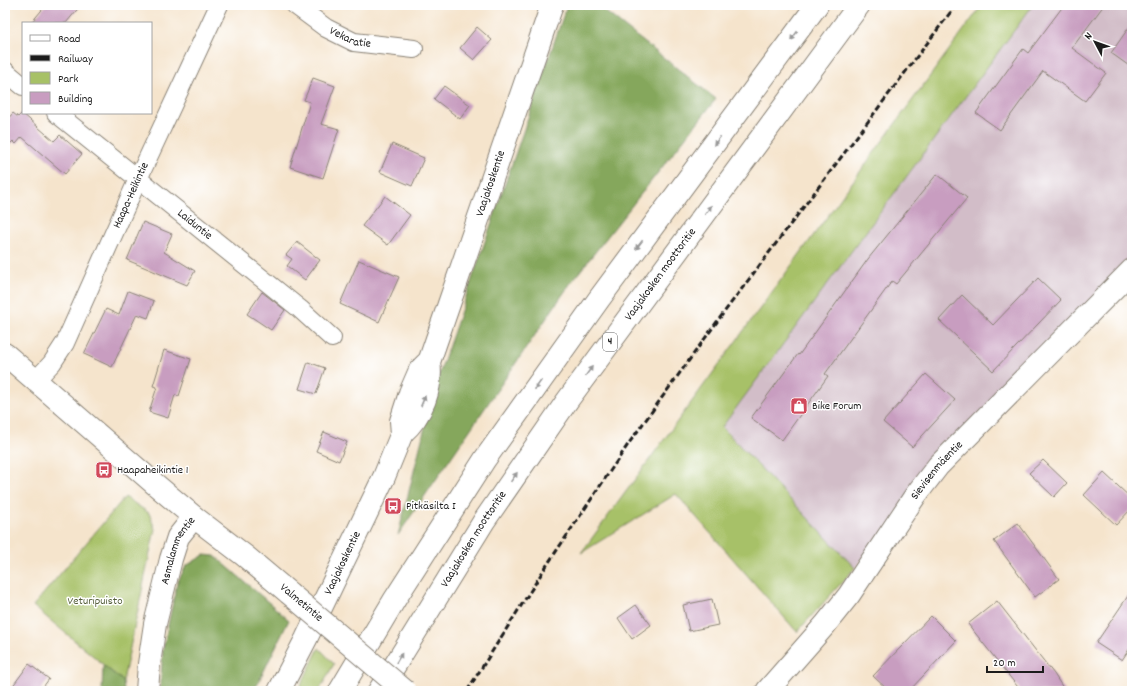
<svg xmlns="http://www.w3.org/2000/svg" width="1137" height="696" font-family="Dekko,sans-serif">
	<style>
		.industrial { fill: #d2bdc8 }
		.green { fill: #a7c167; stroke: #626e42 }
		.forest { fill: #85a75c; stroke: #50623c }
		.building { fill: #c89dc0 }
		.lines { fill: none; stroke-linecap: round; stroke-linejoin: round }
		.minor-casing { stroke: #888074; stroke-width: 20 }
		.tertiary-casing { stroke: #888074; stroke-width: 24 }
		.secondary-casing { stroke: #888074; stroke-width: 24 }
		.motorway-casing { stroke: #888074; stroke-width: 24 }
		.minor { stroke: #fff; stroke-width: 18 }
		.tertiary { stroke: #fff; stroke-width: 22 }
		.secondary { stroke: #fff; stroke-width: 22 }
		.motorway { stroke: #fff; stroke-width: 22 }
		.rail { stroke: #1c1c1c; stroke-width: 3; stroke-dasharray: 6 3; stroke-linecap: butt }
		.tertiary-bridge-casing { stroke: #888074; stroke-width: 24; stroke-linecap: butt }
		.tertiary-bridge { stroke: #fff; stroke-width: 22 }
		.oneway { fill: #999 }
		.labels { text-anchor: middle; dominant-baseline: central; stroke-width: 3; stroke-linejoin: round; paint-order: stroke }
		.shield { fill: #fff; stroke: #606060; stroke-width: 1 }
		.shield-label { font-size: 11px; font-weight: bold; fill: #1c1c1c }
		.street-label { font-size: 12px; fill: #1c1c1c; stroke: #fff }
		.poi-label { font-size: 12px; fill: #1c1c1c; stroke: #fff; text-anchor: start }
		.park-label { font-size: 12px; fill: #545e3a; stroke: #fff }
	</style>
	<rect width="100%" height="100%" fill="#fff"/>
	<filter id="ink" filterUnits="userSpaceOnUse"><feTurbulence type="fractalNoise" baseFrequency=".025" numOctaves="2"/><feDisplacementMap in="SourceGraphic" scale="8" xChannelSelector="R" yChannelSelector="G"/><feConvolveMatrix kernelMatrix="1 2 1 2 8 2 1 2 1" color-interpolation-filters="sRGB"/></filter>
	<filter id="wash" filterUnits="userSpaceOnUse"><feTurbulence type="fractalNoise" baseFrequency=".012" numOctaves="4" result="noise"/><feDisplacementMap in="SourceGraphic" scale="16" xChannelSelector="R" yChannelSelector="G"/><feGaussianBlur stdDeviation="0.9" result="paint"/><feColorMatrix in="noise" values="0 0 0 0 0 0 0 0 0 0 0 0 0 0 0 0 0 1.4 0 .05"/><feComposite in="paint" operator="in"/></filter>
	<g filter="url(#wash)">
		<rect width="100%" height="100%" fill="#f5e4cc"/>
		<path class="industrial" d="M1033,5H1132V255L855,568L721,427Z"/>
		<path class="green" d="M982,5H1033L722,427L855,568L797,632L676,494L581,553Z
			M125,497L149,513L155,529L123,681L33,606Z
			M319,648L334,664L319,691H298Z"/>
		<path class="forest" d="M567,5H597L716,99L570,284L398,535L436,383Z
			M204,555L215,556L289,620L254,691H160L163,649L177,583L186,566Z
			M103,665L123,681L124,691H102Z"/>
		<g id="blocks">
			<path class="building" d="M46,5H81L66,23H31Z
				M1064,5H1104L1072,48L1106,73L1085,101L1043,71L1000,130L976,113L1023,49L1028,53Z
				M1132,23V68L1111,53Z
				M477,27L492,40L474,60L460,48Z
				M313,78L335,86L321,124L339,129L323,178L290,167L310,102L304,100Z
				M444,86L470,105L460,119L434,99Z
				M13,113L18,117L22,113L54,141L60,135L82,154L65,174L22,137L16,144L13,141L5,149V122Z
				M392,144L424,158L412,186L380,172Z
				M937,174L967,198L896,284L892,281L825,374L828,376L782,440L751,418L798,354L799,355L868,259Z
				M385,196L410,215L388,245L362,226Z
				M143,222L172,234L164,252L195,271L187,285L127,260Z
				M297,242L320,260L305,280L287,266L292,259L286,255Z
				M359,260L399,277L379,322L340,304Z
				M1038,278L1061,300L993,371L939,320L962,295L993,325Z
				M128,291L154,301L148,318L137,314L112,367L84,354L106,309L119,315Z
				M262,292L285,310L271,330L247,314Z
				M164,350L191,359L179,396L175,395L168,418L149,412L157,387L153,386Z
				M308,362L325,368L316,394L299,389Z
				M926,374L955,400L912,447L883,422Z
				M324,432L347,442L339,461L316,451Z
				M1043,460L1067,483L1054,497L1029,473Z
				M1104,473L1132,499V508L1116,525L1084,495Z
				M1018,523L1059,579L1035,597L994,541Z
				M1132,590V645L1122,660L1096,643Z
				M712,599L718,625L689,631L683,605Z
				M997,601L1054,674L1065,691H1021L968,624Z
				M636,605L651,625L632,639L618,618Z
				M931,616L956,641L909,691H889L873,676Z
				M29,664L49,679L40,691H9Z"/>
		</g>
	</g>
	<g filter="url(#ink)">
		<use href="#blocks" fill-opacity="0" stroke="#888074" stroke-width="1"/>
		<g class="lines">
			<defs>
				<g id="minor">
					<path id="s1" d="M295,5L326,28L354,42L414,49"/>
					<path d="M5,71L23,86"/>
					<path id="s2" d="M56,113L300,309L332,338"/>
					<path id="s3" d="M36,380L52,363L65,343L138,179L219,5"/>
				</g>
				<g id="tertiary">
					<path d="M5,354L156,485L194,517L245,556L289,593"/>
					<path id="s4" d="M147,691L149,664L155,624L171,559L178,537L194,517"/>
					<path id="s5" d="M767,691L825,625L849,595L915,496L938,466L1132,270"/>
				</g>
				<g id="secondary">
					<path id="s6" d="M402,433C422,416 433,387 429,362L552,5"/>
					<path id="s7" d="M279,691L306,639L384,477L402,433L401,421L410,393L420,370L426,364"/>
				</g>
				<g id="motorway">
					<path d="M340,691L395,599L485,459L599,299L817,5"/>
					<path id="s8" d="M379,691L484,521L567,401L859,5"/>
				</g>
			</defs>
			<use href="#minor" class="minor-casing"/>
			<use href="#tertiary" class="tertiary-casing"/>
			<use href="#secondary" class="secondary-casing"/>
			<use href="#motorway" class="motorway-casing"/>
			<use href="#minor" class="minor"/>
			<use href="#tertiary" class="tertiary"/>
			<use href="#secondary" class="secondary"/>
			<use href="#motorway" class="motorway"/>
			<path class="rail" d="M467,691L545,568L629,443L719,319L956,5"/>
			<defs>
				<path id="tertiary-bridge" d="M289,593L405,691"/>
			</defs>
			<use href="#tertiary-bridge" class="tertiary-bridge-casing"/>
			<use href="#tertiary-bridge" class="tertiary-bridge"/>
		</g>
		<defs><path id="oneway-solid" d="M-6-.8H1V-3.2L6.5 0L1 3.2V.8H-6Z"/></defs>
		<g class="oneway">
			<use href="#oneway-solid" transform="translate(794 36) rotate(126)"/>
			<use href="#oneway-solid" transform="translate(717 141) rotate(127)"/>
			<use href="#oneway-solid" transform="translate(708 210) rotate(-54)"/>
			<use href="#oneway-solid" transform="translate(639 245) rotate(127)"/>
			<use href="#oneway-solid" transform="translate(589 371) rotate(-54)"/>
			<use href="#oneway-solid" transform="translate(538 385) rotate(125)"/>
			<use href="#oneway-solid" transform="translate(423 401) rotate(-67)"/>
			<use href="#oneway-solid" transform="translate(514 477) rotate(-55)"/>
			<use href="#oneway-solid" transform="translate(399 658) rotate(-59)"/>
		</g>
	</g>
	<defs>
		<symbol id="shop-square" viewBox="-11 -11 22 22"><rect x="-9" y="-9" width="18" height="18" rx="4" fill="#d1495b" stroke="#fff"/><path d="M-5-2.5h2.3a2.7 3.5 0 0 1 5.4 0H5L5.5 6h-11ZM-1.5-2.5h3a1.5 2.3 0 0 0-3 0Z" fill="#fff"/></symbol>
		<symbol id="bus-square" viewBox="-11 -11 22 22"><rect x="-9" y="-9" width="18" height="18" rx="4" fill="#d1495b" stroke="#fff"/><path d="M-5-6H5V4H4V6H2V4H-2V6H-4V4H-5ZM-3.5-4V0h7V-4ZM-3.5 1.2v1.5H-2V1.2ZM2 1.2v1.5H3.5V1.2Z" fill="#fff"/></symbol>
	</defs>
	<g fill-rule="evenodd">
		<use href="#shop-square" x="789" y="396" width="20" height="20"/>
		<use href="#bus-square" x="94" y="460" width="20" height="20"/>
		<use href="#bus-square" x="383" y="496" width="20" height="20"/>
	</g>
	<g class="labels">
		<rect class="shield" x="603" y="333" width="14" height="18" rx="3"/>
		<g class="shield-label">
			<text x="610" y="342">4</text>
		</g>
		<g class="street-label">
			<text stroke="none"><textPath href="#s1" startOffset="65">Vekaratie</textPath></text>
			<text stroke="none"><textPath href="#s6" startOffset="268">Vaajakoskentie</textPath></text>
			<text stroke="none"><textPath href="#s3" startOffset="209">Haapa-Heikintie</textPath></text>
			<text stroke="none"><textPath href="#s2" startOffset="178">Laiduntie</textPath></text>
			<text stroke="none"><textPath href="#s8" startOffset="503">Vaajakosken moottoritie</textPath></text>
			<text stroke="none"><textPath href="#s5" startOffset="279">Sievisenmäentie</textPath></text>
			<text stroke="none"><textPath href="#s8" startOffset="179">Vaajakosken moottoritie</textPath></text>
			<text stroke="none"><textPath href="#s4" startOffset="145">Asmalammentie</textPath></text>
			<text stroke="none"><textPath href="#s7" startOffset="143">Vaajakoskentie</textPath></text>
			<text transform="translate(301 603) rotate(40)">Valmetintie</text>
		</g>
		<g class="poi-label">
			<text x="812" y="406">Bike Forum</text>
			<text x="117" y="470">Haapaheikintie 1</text>
			<text x="406" y="506">Pitkäsilta I</text>
		</g>
		<g class="park-label">
			<text x="95" y="601">Veturipuisto</text>
		</g>
	</g>
	<rect width="1137" height="696" fill="none" stroke="#fff" stroke-width="20"/>
	<rect x="22" y="22" width="130" height="92" fill="#ffffff" stroke="#a4a4a4"/>
	<rect x="30" y="35" width="20" height="6" fill="#ffffff" stroke="#a4a4a4"/>
	<text x="58" y="42" font-size="12" fill="#1c1c1c">Road</text>
	<rect x="30" y="55" width="20" height="6" fill="#1c1c1c" stroke="#a4a4a4"/>
	<text x="58" y="62" font-size="12" fill="#1c1c1c">Railway</text>
	<rect x="30" y="72" width="20" height="12" fill="#a7c167" stroke="#a4a4a4"/>
	<text x="58" y="82" font-size="12" fill="#1c1c1c">Park</text>
	<rect x="30" y="92" width="20" height="12" fill="#c89dc0" stroke="#a4a4a4"/>
	<text x="58" y="102" font-size="12" fill="#1c1c1c">Building</text>
	<g transform="translate(1095 42) rotate(311)" stroke="#ffffff" stroke-width="3" paint-order="stroke">
	<path d="M0-3L7 15L0 10L-7 15Z" fill="#1c1c1c"/>
	<text y="-6" font-size="11" font-weight="bold" text-anchor="middle" fill="#1c1c1c">N</text>
	</g>
	<path d="M987 666v6h56v-6" fill="none" stroke="#1c1c1c" stroke-width="2"/>
	<text x="993" y="666" font-size="12" fill="#1c1c1c" stroke="#ffffff" stroke-width="3" paint-order="stroke">20 m</text>
</svg>
